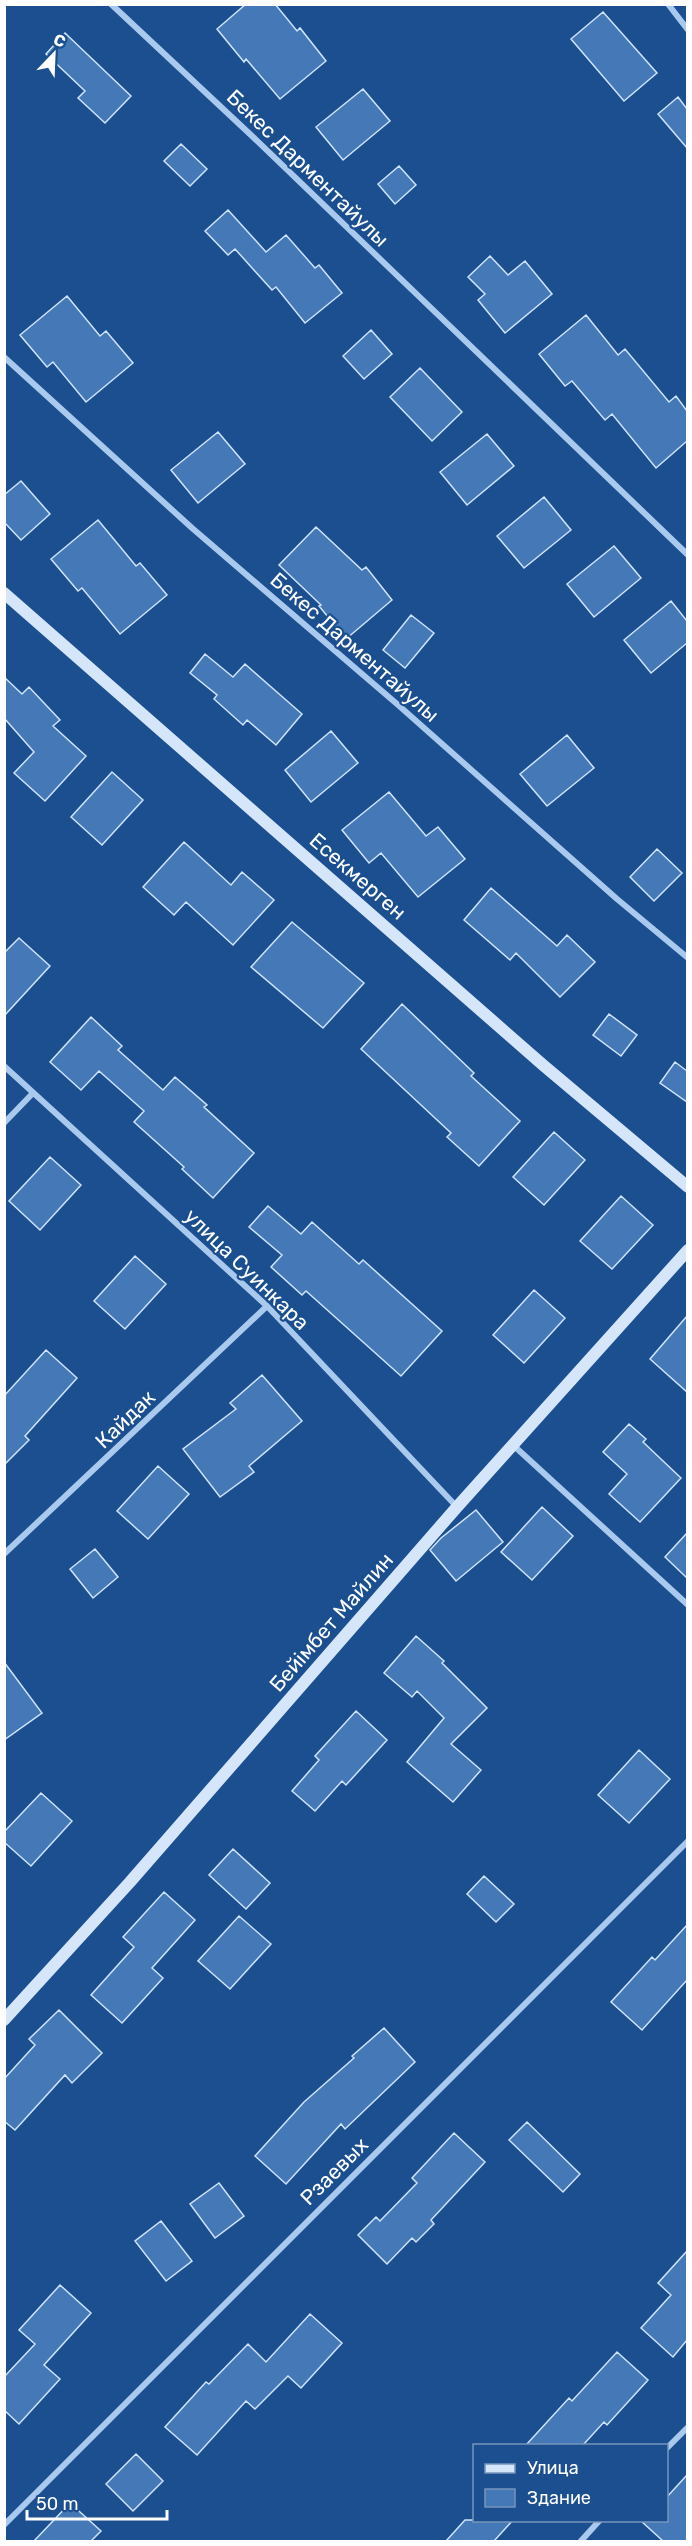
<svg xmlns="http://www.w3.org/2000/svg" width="692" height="2546" font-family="Rubik,sans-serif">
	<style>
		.building { fill: #4478b7; stroke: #cfe3fa; stroke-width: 1.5 }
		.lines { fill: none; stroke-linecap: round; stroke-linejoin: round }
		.street { stroke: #a9c9ee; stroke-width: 6 }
		.secondary { stroke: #d6e6fa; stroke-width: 12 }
		.labels { text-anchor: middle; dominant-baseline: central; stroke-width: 4.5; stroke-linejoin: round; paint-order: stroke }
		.street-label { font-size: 21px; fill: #fff; stroke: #1b4f8f }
	</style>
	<rect width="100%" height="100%" fill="#1b4f8f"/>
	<path class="building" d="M246,4H275L297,31L300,28L326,61L280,99L246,59L244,62L217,29Z
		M603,12L657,73L624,101L571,39Z
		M65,33L131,96L105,123L78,98L85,91L46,54Z
		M363,89L390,121L343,160L316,127Z
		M678,97L687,109V148L658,114Z
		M181,144L207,169L190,186L164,161Z
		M399,166L416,185L395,204L378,184Z
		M228,210L266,252L286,235L315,268L319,265L342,293L305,323L276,287L272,290L235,249L228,255L205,231Z
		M490,256L508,275L525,261L552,294L505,333L478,300L485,294L468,277Z
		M67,296L100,336L106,331L133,363L86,402L53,362L47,367L20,335Z
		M586,315L618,355L625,349L669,402L676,396L687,411V441L656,468L612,414L605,420L572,381L565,386L539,354Z
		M371,330L392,354L364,379L343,356Z
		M420,368L462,412L432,441L390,397Z
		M218,432L245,464L198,503L171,470Z
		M487,434L514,466L467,505L440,472Z
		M21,481L50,514L21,540L4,522V495Z
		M544,497L571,530L524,568L497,536Z
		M98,520L136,566L140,563L167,595L120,634L82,588L78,591L51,559Z
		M316,527L362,570L366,567L392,600L346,639L319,606L321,605L279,565Z
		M614,546L641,578L594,617L567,584Z
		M671,601L687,621V643L651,673L624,640Z
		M411,615L434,633L405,668L383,650Z
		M205,654L233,677L245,664L302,714L276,745L247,720L243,725L214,699L217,695L190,673Z
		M4,677L22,694L29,687L60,720L53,726L86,756L45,801L14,773L34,752L4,718Z
		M331,731L358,763L311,802L285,770Z
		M567,735L594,768L547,806L520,774Z
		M112,772L143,800L102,845L71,817Z
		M389,792L426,836L438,827L465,859L418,897L381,853L369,863L342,830Z
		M184,842L231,885L242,872L274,900L233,945L186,902L174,915L143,887Z
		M657,849L682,873L654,901L630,877Z
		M491,888L557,946L567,935L595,962L560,997L516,953L510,960L464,920Z
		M292,922L364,983L323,1028L251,967Z
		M19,938L50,966L4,1016V953Z
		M402,1004L474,1073L471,1076L520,1121L479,1166L447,1137L451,1133L361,1049Z
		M609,1014L637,1035L621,1056L593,1035Z
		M91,1017L122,1046L118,1050L163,1090L175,1077L207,1105L204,1107L254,1153L213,1198L182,1169L184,1167L134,1122L144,1111L99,1071L81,1090L50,1062Z
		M675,1062L687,1071V1102L660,1083Z
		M554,1132L585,1160L544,1205L513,1177Z
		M50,1157L81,1185L40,1230L9,1201Z
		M621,1196L653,1225L612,1269L580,1241Z
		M268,1206L301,1234L312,1222L359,1264L363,1260L442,1331L401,1376L306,1291L302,1295L271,1267L282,1255L249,1227Z
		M135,1256L166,1284L125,1329L94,1301Z
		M534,1290L565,1318L524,1363L493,1335Z
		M687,1316V1392L650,1359Z
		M46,1350L77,1378L25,1436L29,1440L4,1465V1396Z
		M262,1375L302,1421L249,1466L254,1472L220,1497L183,1449L236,1409L230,1403Z
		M629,1424L646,1439L643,1442L681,1478L640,1522L609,1494L627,1474L603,1452Z
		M158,1466L189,1494L148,1539L117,1511Z
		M542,1507L573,1536L532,1580L501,1552Z
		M476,1510L503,1542L456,1581L430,1550L441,1538Z
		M687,1533V1578L665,1557Z
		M95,1549L118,1577L93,1598L70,1569Z
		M416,1636L444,1661L442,1663L487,1708L451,1744L481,1770L453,1802L407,1762L444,1718L417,1691L412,1697L384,1673Z
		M4,1662L42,1713L4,1740Z
		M356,1711L387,1740L346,1785L342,1781L315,1811L292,1791L319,1760L315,1756Z
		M639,1750L670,1779L629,1823L598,1795Z
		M41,1793L72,1821L31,1866L4,1842V1832Z
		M233,1849L270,1883L246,1909L209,1875Z
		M484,1876L514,1904L496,1922L467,1894Z
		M164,1892L195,1920L152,1968L163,1978L122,2023L91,1995L134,1947L123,1937Z
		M239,1916L271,1944L230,1989L198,1961Z
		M687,1925V1980L642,2030L611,2002L652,1957L655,1960Z
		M59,2010L102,2053L72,2083L65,2075L15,2130L4,2121V2079L35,2045L29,2039Z
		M384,2028L415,2062L345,2129L341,2124L286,2184L255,2156L304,2102L354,2058L352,2056Z
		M527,2122L580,2174L563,2192L509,2140Z
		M454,2133L485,2162L431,2220L434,2224L416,2242L412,2238L387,2264L358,2235L376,2217L380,2221L417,2183L412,2178Z
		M219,2183L244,2216L215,2238L190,2204Z
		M161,2221L192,2261L166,2281L135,2241Z
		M687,2251V2340L673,2357L641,2328L671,2295L658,2283Z
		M60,2285L91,2313L44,2365L60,2379L19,2424L4,2410V2377L35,2344L19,2330Z
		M310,2314L342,2343L301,2388L288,2376L255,2409L246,2401L197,2455L165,2427L206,2382L209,2384L248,2344L266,2362Z
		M617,2352L648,2380L607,2425L604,2422L583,2445H526L569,2398L572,2401Z
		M136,2454L163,2481L133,2511L106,2484Z
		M687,2475V2541H663L640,2520H666V2498Z
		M70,2503L101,2531L91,2541H34Z
		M465,2520H513L494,2541H446Z"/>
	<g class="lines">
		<path class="street" d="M111,4L252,136L688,555
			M668,4L688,30
			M4,357L192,528L397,704L617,899L688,958
			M4,1066L267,1306L457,1507
			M4,1123L33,1093
			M513,1445L688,1605
			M4,1554L267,1306
			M666,2449L688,2427
			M4,2525L688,1841
			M580,2542L600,2520"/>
		<path class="secondary" d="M4,593L543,1065L688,1187
			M4,2020L130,1882L457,1507L688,1250"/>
	</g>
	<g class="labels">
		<g class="street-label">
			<text transform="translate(308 168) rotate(44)">Бекес Дарментайулы</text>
			<text transform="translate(355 647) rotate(41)">Бекес Дарментайулы</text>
			<text transform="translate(358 876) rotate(41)">Eсекмерген</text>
			<text transform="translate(247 1269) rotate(44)">улица Суинкара</text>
			<text transform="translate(125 1419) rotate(-44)">Кайдак</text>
			<text transform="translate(331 1622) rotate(-49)">Бейімбет Майлин</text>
			<text transform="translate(334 2171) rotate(-45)">Рзаевых</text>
		</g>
	</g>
	<rect width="692" height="2546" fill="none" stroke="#ffffff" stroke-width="12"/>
	<rect x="473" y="2444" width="195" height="78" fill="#1b4f8f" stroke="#7695bc" stroke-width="1.5"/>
	<rect x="485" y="2464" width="30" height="9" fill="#d6e6fa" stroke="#7695bc" stroke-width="1.5"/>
	<text x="527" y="2474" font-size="18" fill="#ffffff">Улица</text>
	<rect x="485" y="2489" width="30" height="18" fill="#4478b7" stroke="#7695bc" stroke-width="1.5"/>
	<text x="527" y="2504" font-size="18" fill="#ffffff">Здание</text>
	<g transform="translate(54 54) rotate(23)" stroke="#1b4f8f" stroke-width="4.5" paint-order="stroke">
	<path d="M0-4.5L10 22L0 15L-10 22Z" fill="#ffffff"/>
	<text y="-9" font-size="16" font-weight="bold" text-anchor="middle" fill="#ffffff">С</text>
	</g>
	<path d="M27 2510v9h140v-9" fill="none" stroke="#ffffff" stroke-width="3"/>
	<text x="36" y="2510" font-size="18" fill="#ffffff" stroke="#1b4f8f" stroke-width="4.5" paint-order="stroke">50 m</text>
</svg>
